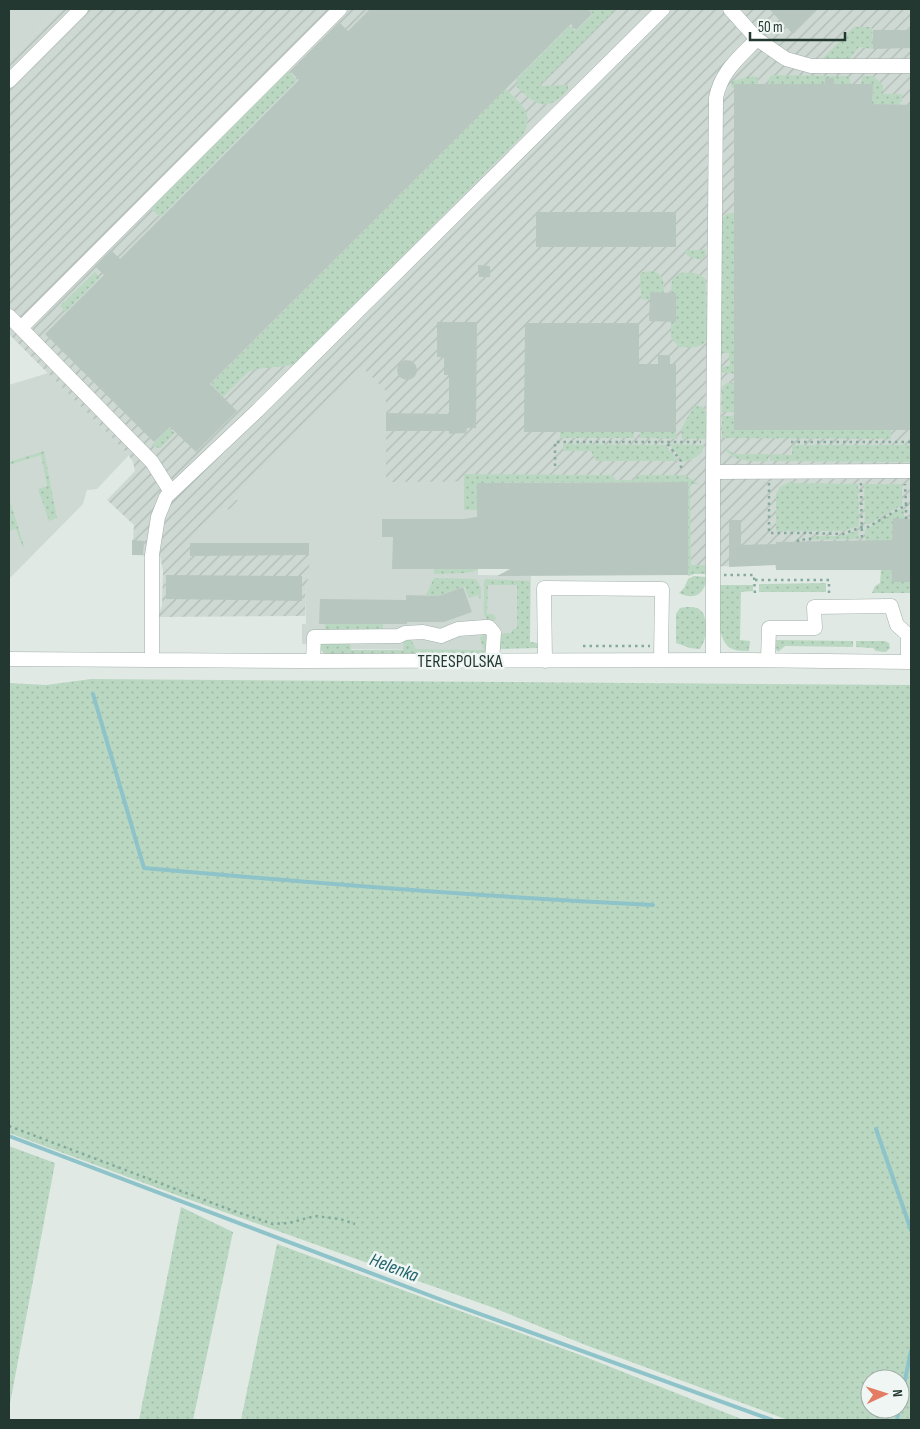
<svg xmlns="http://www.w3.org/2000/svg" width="920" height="1429" font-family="'Sofia Sans Condensed',sans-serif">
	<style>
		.built { fill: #ced9d3 }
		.industrial { fill: url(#industrial-furrows) }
		.grass { fill: url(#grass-dots); fill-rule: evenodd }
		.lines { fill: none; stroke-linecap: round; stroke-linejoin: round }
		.stream { stroke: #8dc3c9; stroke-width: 4 }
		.building { fill: #b8c6c0 }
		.minor-casing { stroke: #a3b0ab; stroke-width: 15 }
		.path { stroke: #83aa9c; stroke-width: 2.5; stroke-dasharray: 2.5 4; stroke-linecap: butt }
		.minor { stroke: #fff; stroke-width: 14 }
		.labels { text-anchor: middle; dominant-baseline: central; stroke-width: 5; stroke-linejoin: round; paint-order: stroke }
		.street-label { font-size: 18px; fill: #223831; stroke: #f0f6f3 }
		.water-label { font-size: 19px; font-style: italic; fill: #23656d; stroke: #f0f6f3 }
	</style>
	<defs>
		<pattern id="industrial-furrows" width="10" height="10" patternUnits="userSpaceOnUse" patternTransform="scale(1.25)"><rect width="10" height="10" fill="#ced9d3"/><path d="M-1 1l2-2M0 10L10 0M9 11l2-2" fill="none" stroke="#b1bbb6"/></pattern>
		<pattern id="grass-dots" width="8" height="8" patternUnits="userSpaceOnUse" patternTransform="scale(1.25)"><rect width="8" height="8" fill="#bad8c1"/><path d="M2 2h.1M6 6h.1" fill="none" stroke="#a0baa6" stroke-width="1.8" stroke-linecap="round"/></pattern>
	</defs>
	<rect width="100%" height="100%" fill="#e0e9e4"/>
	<path class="built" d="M9,9H60L9,59Z
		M365,369L477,481L478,575L531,576L530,642L537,643L485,650L320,649L307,644H302V624H306L305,594L309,574L308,543H190L225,508L229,510L237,500L235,499Z
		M48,373L129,455L97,489L87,490L83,504L9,579V385Z"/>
	<path class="industrial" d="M60,9H911V582L892,583V566L881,570H776L775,565L688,567L687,480L386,482V391L365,370L235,499L238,500L229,510L225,508L191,543H309V574L305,594V616L158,617L162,605L163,571L160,556L132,555L134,525L107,500L135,471L133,462L128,454L9,334V59Z"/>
	<path class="grass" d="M588,9H616L539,86L568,85V90C546,114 535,105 515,85L518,82L516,80L570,26L576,31L593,14Z
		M854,27H872L873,49L859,47L848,61H824L823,58Z
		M288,71L297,80L160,217L152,210V207Z
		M772,75L849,76L851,84H834V78H825V84H769V78Z
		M752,76L757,77L758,84H735V89L731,86L732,81Z
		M862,76H873L883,85V94H902V102H900V105L872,104L873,84H861Z
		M506,89C521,104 535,114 523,135L296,363C280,370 262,365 248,372L223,397L211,384Z
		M735,213L734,374L722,372L720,367L730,366L729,353H720L721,219L727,214Z
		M684,250H706L705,256L700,260L688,256Z
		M654,271C664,275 664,283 664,293L650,292L649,300L641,299L640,275L643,272Z
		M95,272L100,277L66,312L60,306Z
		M679,273C689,273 699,271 706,280L707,339C701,350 690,347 679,347L671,338V322L676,293H671L672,279Z
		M727,383H734V412H722V388L723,386Z
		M694,406H701L706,411V439H682L681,429Z
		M722,416H734V430H891V439L722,438Z
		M169,428L175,433L160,448L151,446Z
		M560,432H634V438H560Z
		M640,432H676L677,439L640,438Z
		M563,444L665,445L678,460V461H596L591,451H563Z
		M669,444L704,445C703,456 693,459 684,462Z
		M792,445H911V462L770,461V454L792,455Z
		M728,449L734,454H768V461C753,461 737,463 726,451Z
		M44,451L57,518L49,521L38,489L47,486L41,455L9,465V462Z
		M464,474L612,475L616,480H633L640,475H684L699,484H690L691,565H706V574H694L688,576V482L478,483L477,510H464Z
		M792,481V483L858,484L859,526L843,531H776V494L780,487Z
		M864,484H902V505L869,524H865Z
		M9,498L24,546L23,548L16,529L9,531Z
		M904,509V519H893L892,552L865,541V530L898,510Z
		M478,520V570L466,573L434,574V569H461V560Z
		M858,530L859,539L812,540L814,536H843Z
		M892,566V582H911V593H872L875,586L880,583L881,570Z
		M694,576L706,577C706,594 694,601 679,593L684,588L688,579Z
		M434,578L476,579L481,588V599H479L478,595L469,598L464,586L439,596L426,595Z
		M485,579L530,581V642L537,643L539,648L499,649V636L504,633H511L513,629L517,628V585H488L487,614H493L496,618L494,621C479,621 485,604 484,595C484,589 483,584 485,579Z
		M826,583V592H759V584Z
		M719,585H753V591L741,592L740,640L750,641L749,651C731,651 725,649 720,630Z
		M680,608C699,605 706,609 706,629C706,636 704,643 700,649L690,648L676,643V614Z
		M325,624H383V632H325Z
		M485,635L488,637V649L483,655L325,654L320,649L319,643L350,641L351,650H403L404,639L410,638L416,649L484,650L480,639L481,636Z
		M776,640L853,641V647L785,646L778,652L774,647V642Z
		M856,641H885L889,643L890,648L886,652L876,651L873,648L856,647Z
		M91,679L911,685V1420H788L588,1346L494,1308L182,1197L9,1133V683L46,685ZM870,1379H900V1409H870Z
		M9,1146L55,1163L9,1409Z
		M181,1207L233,1232L193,1420H139Z
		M277,1244L583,1356L744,1420H241Z"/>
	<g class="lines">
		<path class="stream" d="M93,694L144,868C313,883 483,897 653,905
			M876,1129L911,1230
			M9,1136L447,1302L772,1420
			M900,1404L911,1351
			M897,1420L899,1409"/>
	</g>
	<path class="building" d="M370,9H587L592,14L576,30L571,24L210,384L237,411L196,452L170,427L154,442L45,334L104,275L95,266L111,250L120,259L299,80L291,72L339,22L348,31Z
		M769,9H818L793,34Z
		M873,30H911V48L873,49Z
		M825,78H834V84H873L872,104L911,105V430H734V84H825Z
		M536,212H676V247H536Z
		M478,265L490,266V277H479Z
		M650,292L676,293V322L649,321Z
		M437,322H477L476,428H467L466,433L449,434V431H386V413L449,414V375H444V357H437Z
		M525,323H639V364H658V355H670V364H676V432H524Z
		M397 370a10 10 0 1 1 20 0a10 10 0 1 1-20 0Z
		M688,482V575L497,576L510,569H392L393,537H382V519H463L477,517V483Z
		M893,518L911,519V582H892V570H776V565L729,567V520H741V545L776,544V542L892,540Z
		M132,540L144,541L143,555H132Z
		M190,543H309V555L190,556Z
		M166,575L302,576V601L166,599Z
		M463,587L472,612L444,622H407V624H319L320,599L406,600V595L439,596Z"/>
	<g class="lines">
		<defs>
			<path id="minor" d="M730,9L757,39
				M9,81L81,9
				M9,316L152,462L171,492
				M21,328L340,9
				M713,472L911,471
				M9,659L298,661L751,660L911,662
				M152,660V555L158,517L166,497L257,411L663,9
				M713,660V468L716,98C721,71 740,57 757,39L786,59L811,66H911
				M768,660L769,628H815L814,607L891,606L897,625L908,635V662
				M313,661L314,637L399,636L405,633L423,632L441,636L458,629L485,627H489L494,633L492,661
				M545,661L544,588L662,589L661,660"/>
		</defs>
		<use href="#minor" class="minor-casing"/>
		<path class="path" d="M791,442H911
			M555,466V442H666
			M681,468V461L666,442H701
			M769,483V533H810
			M861,483L862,541
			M906,519V505L911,504
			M798,542V540L810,539V533L843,534L862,527H868L906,505L905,484
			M724,575H754L755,595
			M755,580H829V594
			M583,646H650
			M9,1126L231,1210L273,1224L289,1223L315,1216L340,1219L355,1224"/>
		<use href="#minor" class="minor"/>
	</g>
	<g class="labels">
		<g class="street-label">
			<text x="460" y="661">TERESPOLSKA</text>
		</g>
		<g class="water-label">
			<text transform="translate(394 1268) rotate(21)">Helenka</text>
		</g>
	</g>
	<rect width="920" height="1429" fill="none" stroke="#223831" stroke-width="20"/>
	<g transform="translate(885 1394) rotate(86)"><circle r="24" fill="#f0f6f3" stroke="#9eaaa5"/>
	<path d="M0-4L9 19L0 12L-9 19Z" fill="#e47c63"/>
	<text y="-8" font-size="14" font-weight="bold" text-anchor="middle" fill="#223831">N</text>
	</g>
	<path d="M750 32v8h95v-8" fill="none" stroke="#223831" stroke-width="2.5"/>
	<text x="758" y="32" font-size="15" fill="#223831" stroke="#f0f6f3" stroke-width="4" paint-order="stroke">50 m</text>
</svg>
